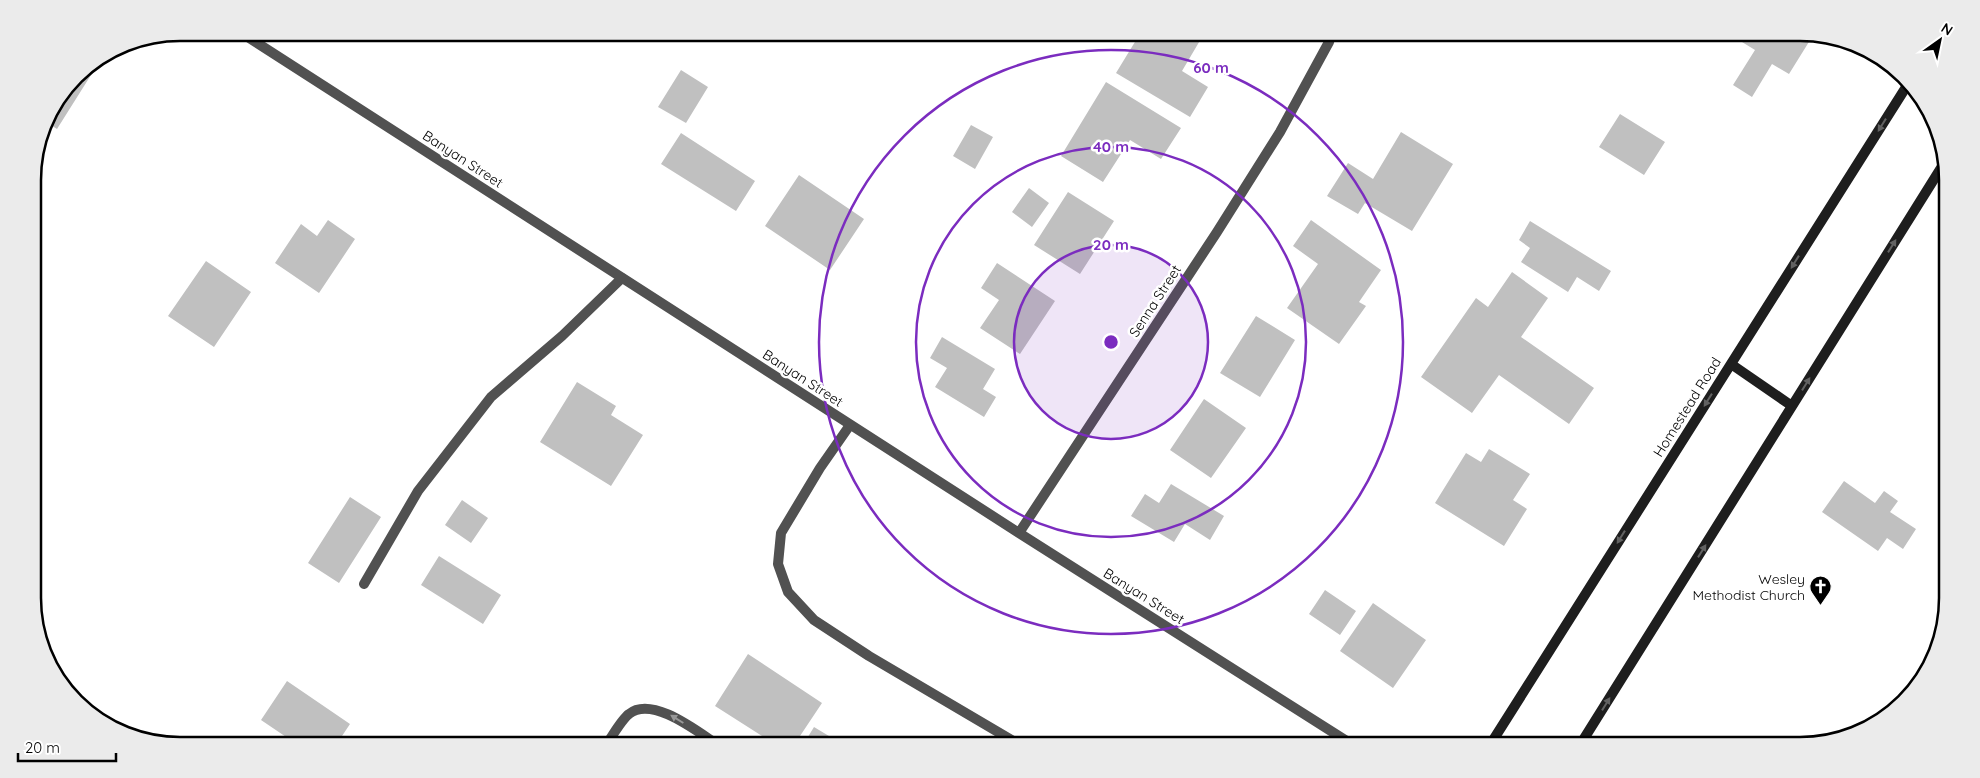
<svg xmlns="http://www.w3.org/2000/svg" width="1980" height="778" font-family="Quicksand,sans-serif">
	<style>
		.building { fill: #c0c0c0 }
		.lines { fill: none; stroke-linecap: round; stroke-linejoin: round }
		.lane { stroke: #515151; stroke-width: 10 }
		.street { stroke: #515151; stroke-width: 10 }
		.secondary { stroke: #1e1e1e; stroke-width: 10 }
		.oneway { fill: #626262 }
		.oneway2 { fill: #979797 }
		.ring { fill: none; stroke: #7b2cbf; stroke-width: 2.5 }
		.labels { text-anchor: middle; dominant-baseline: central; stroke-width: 5; stroke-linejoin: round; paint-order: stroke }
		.street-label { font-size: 14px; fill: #000; stroke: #fff }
		.poi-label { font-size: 14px; fill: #000; stroke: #fff; text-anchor: end }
		.rim { fill: none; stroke: #000; stroke-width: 2.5 }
		.centre { fill: #7b2cbf; stroke: #fff; stroke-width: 2.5 }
		.ring-label { font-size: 15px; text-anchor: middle; font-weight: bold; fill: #7b2cbf; stroke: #fff; stroke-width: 5; stroke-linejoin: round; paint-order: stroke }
	</style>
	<rect width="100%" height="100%" fill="#fff"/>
	<path class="building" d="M1141,32H1205L1182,71L1208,87L1190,117L1116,73Z
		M1730,32H1800L1812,37L1789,74L1772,64L1752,97L1733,85L1755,50L1729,34Z
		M83,69L91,75L57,129L46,122L48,115Z
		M681,70L708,87L686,123L658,107Z
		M1106,82L1181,128L1161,159L1130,140L1103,182L1061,156Z
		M1620,114L1665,142L1644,175L1599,147Z
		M971,125L993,137L975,169L953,156Z
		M1401,132L1453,164L1412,231L1365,203L1358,214L1327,196L1348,163L1373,179Z
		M681,133L755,181L736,211L661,164Z
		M799,175L864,219L830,270L765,226Z
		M1029,188L1049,203L1032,227L1012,212Z
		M1068,192L1114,221L1080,274L1034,245Z
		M328,220L355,239L319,293L275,263L301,224L317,236Z
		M1311,220L1381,270L1359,302L1366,306L1339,344L1287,308L1318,264L1293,246Z
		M1530,221L1611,271L1599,291L1577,277L1568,292L1521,262L1530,248L1519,240Z
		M206,261L251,292L214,347L168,316Z
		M997,263L1055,301L1020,354L980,328L999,300L981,288Z
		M1512,272L1548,298L1521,337L1594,388L1569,424L1499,375L1472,413L1421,377L1476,298L1488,307Z
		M1256,316L1295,340L1260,397L1220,373Z
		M942,337L995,369L983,389L996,397L984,417L935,387L947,368L930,358Z
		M577,382L616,406L611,415L643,435L611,486L540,442Z
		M1204,399L1246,428L1211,478L1170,450Z
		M1489,449L1530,474L1513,500L1527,509L1504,546L1435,503L1466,453L1481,462Z
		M1844,481L1875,503L1884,491L1898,501L1890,512L1916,529L1903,549L1887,538L1878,551L1822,512Z
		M1171,484L1224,516L1210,540L1185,524L1174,542L1131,516L1145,494L1159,503Z
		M350,497L381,517L339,583L308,563Z
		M462,500L488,518L471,543L445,525Z
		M439,556L501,595L483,624L421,585Z
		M1325,590L1356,611L1340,635L1309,614Z
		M1373,603L1426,640L1393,688L1340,651Z
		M748,654L822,703L794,745H776L715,706Z
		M287,681L350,724L336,745H298L261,720Z
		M814,727L844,745H803Z"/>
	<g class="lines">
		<path class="lane" d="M850,425L820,468L781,533L778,564L788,592L814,620L869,656L1020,745
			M364,584L418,491L491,397L562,336L622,278
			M606,745C612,737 621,720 629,714C652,695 698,732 718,745"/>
		<path class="street" d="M240,32L1019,533L1353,745
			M1019,533L1217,232L1280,132L1329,42L1332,32"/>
		<path class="secondary" d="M1731,364L1792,406
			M1490,745L1908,84
			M1580,745L1946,160"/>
	</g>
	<defs><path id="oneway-solid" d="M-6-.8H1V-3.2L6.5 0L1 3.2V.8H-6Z" transform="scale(1.25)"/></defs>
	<g class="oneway">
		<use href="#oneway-solid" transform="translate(1882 125) rotate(122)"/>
		<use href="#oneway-solid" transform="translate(1892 246) rotate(-58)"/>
		<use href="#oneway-solid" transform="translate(1795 262) rotate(122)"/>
		<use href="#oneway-solid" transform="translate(1806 384) rotate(-58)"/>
		<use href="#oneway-solid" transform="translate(1708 400) rotate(122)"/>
		<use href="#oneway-solid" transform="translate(1621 537) rotate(122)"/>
		<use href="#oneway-solid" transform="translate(1702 551) rotate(-58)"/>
		<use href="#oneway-solid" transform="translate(1606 704) rotate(-58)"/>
	</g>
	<use class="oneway2" href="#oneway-solid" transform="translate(677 719) rotate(-148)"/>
	<circle cx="1111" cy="342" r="97" fill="#7b2cbf" fill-opacity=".12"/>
	<g class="ring">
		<circle cx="1111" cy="342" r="97"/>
		<circle cx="1111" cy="342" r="195"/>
		<circle cx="1111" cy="342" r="292"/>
	</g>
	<defs>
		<symbol id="church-pin" viewBox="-11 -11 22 30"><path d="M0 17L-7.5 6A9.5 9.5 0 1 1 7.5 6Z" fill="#000" stroke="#fff"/><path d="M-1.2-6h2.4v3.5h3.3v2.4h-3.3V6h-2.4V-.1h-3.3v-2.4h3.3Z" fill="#fff"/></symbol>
	</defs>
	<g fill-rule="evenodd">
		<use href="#church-pin" x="1808" y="574" width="25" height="34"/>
	</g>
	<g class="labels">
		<g class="street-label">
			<text transform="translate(463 159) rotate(33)">Banyan Street</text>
			<text transform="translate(1155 301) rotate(-57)">Senna Street</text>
			<text transform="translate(803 378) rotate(33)">Banyan Street</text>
			<text transform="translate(1687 407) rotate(-58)">Homestead Road</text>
			<text transform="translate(1144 596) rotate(32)">Banyan Street</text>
		</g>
		<g class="poi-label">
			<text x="1805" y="579">Wesley<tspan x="1805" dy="16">Methodist Church</tspan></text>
		</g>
	</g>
	<path d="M0 0H1980V778H0ZM180 41H1800A139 139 0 0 1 1939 180V598A139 139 0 0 1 1800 737H180A139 139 0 0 1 41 598V180A139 139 0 0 1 180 41Z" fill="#ebebeb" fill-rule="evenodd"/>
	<path class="rim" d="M180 41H1800A139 139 0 0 1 1939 180V598A139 139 0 0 1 1800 737H180A139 139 0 0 1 41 598V180A139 139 0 0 1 180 41Z"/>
	<circle cx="1111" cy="342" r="8" class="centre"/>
	<g class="ring-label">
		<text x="1211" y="73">60 m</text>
		<text x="1111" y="152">40 m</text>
		<text x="1111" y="250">20 m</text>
	</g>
	<g transform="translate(1940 40) rotate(33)" stroke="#ffffff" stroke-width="4" paint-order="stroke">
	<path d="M0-4L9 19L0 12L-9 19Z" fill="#000000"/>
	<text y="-8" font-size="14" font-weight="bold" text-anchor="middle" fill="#000000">N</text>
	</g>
	<path d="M18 753v8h98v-8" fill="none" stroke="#000000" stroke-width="2.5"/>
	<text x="25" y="753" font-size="15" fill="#000000" stroke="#ffffff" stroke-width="4" paint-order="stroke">20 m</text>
</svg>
